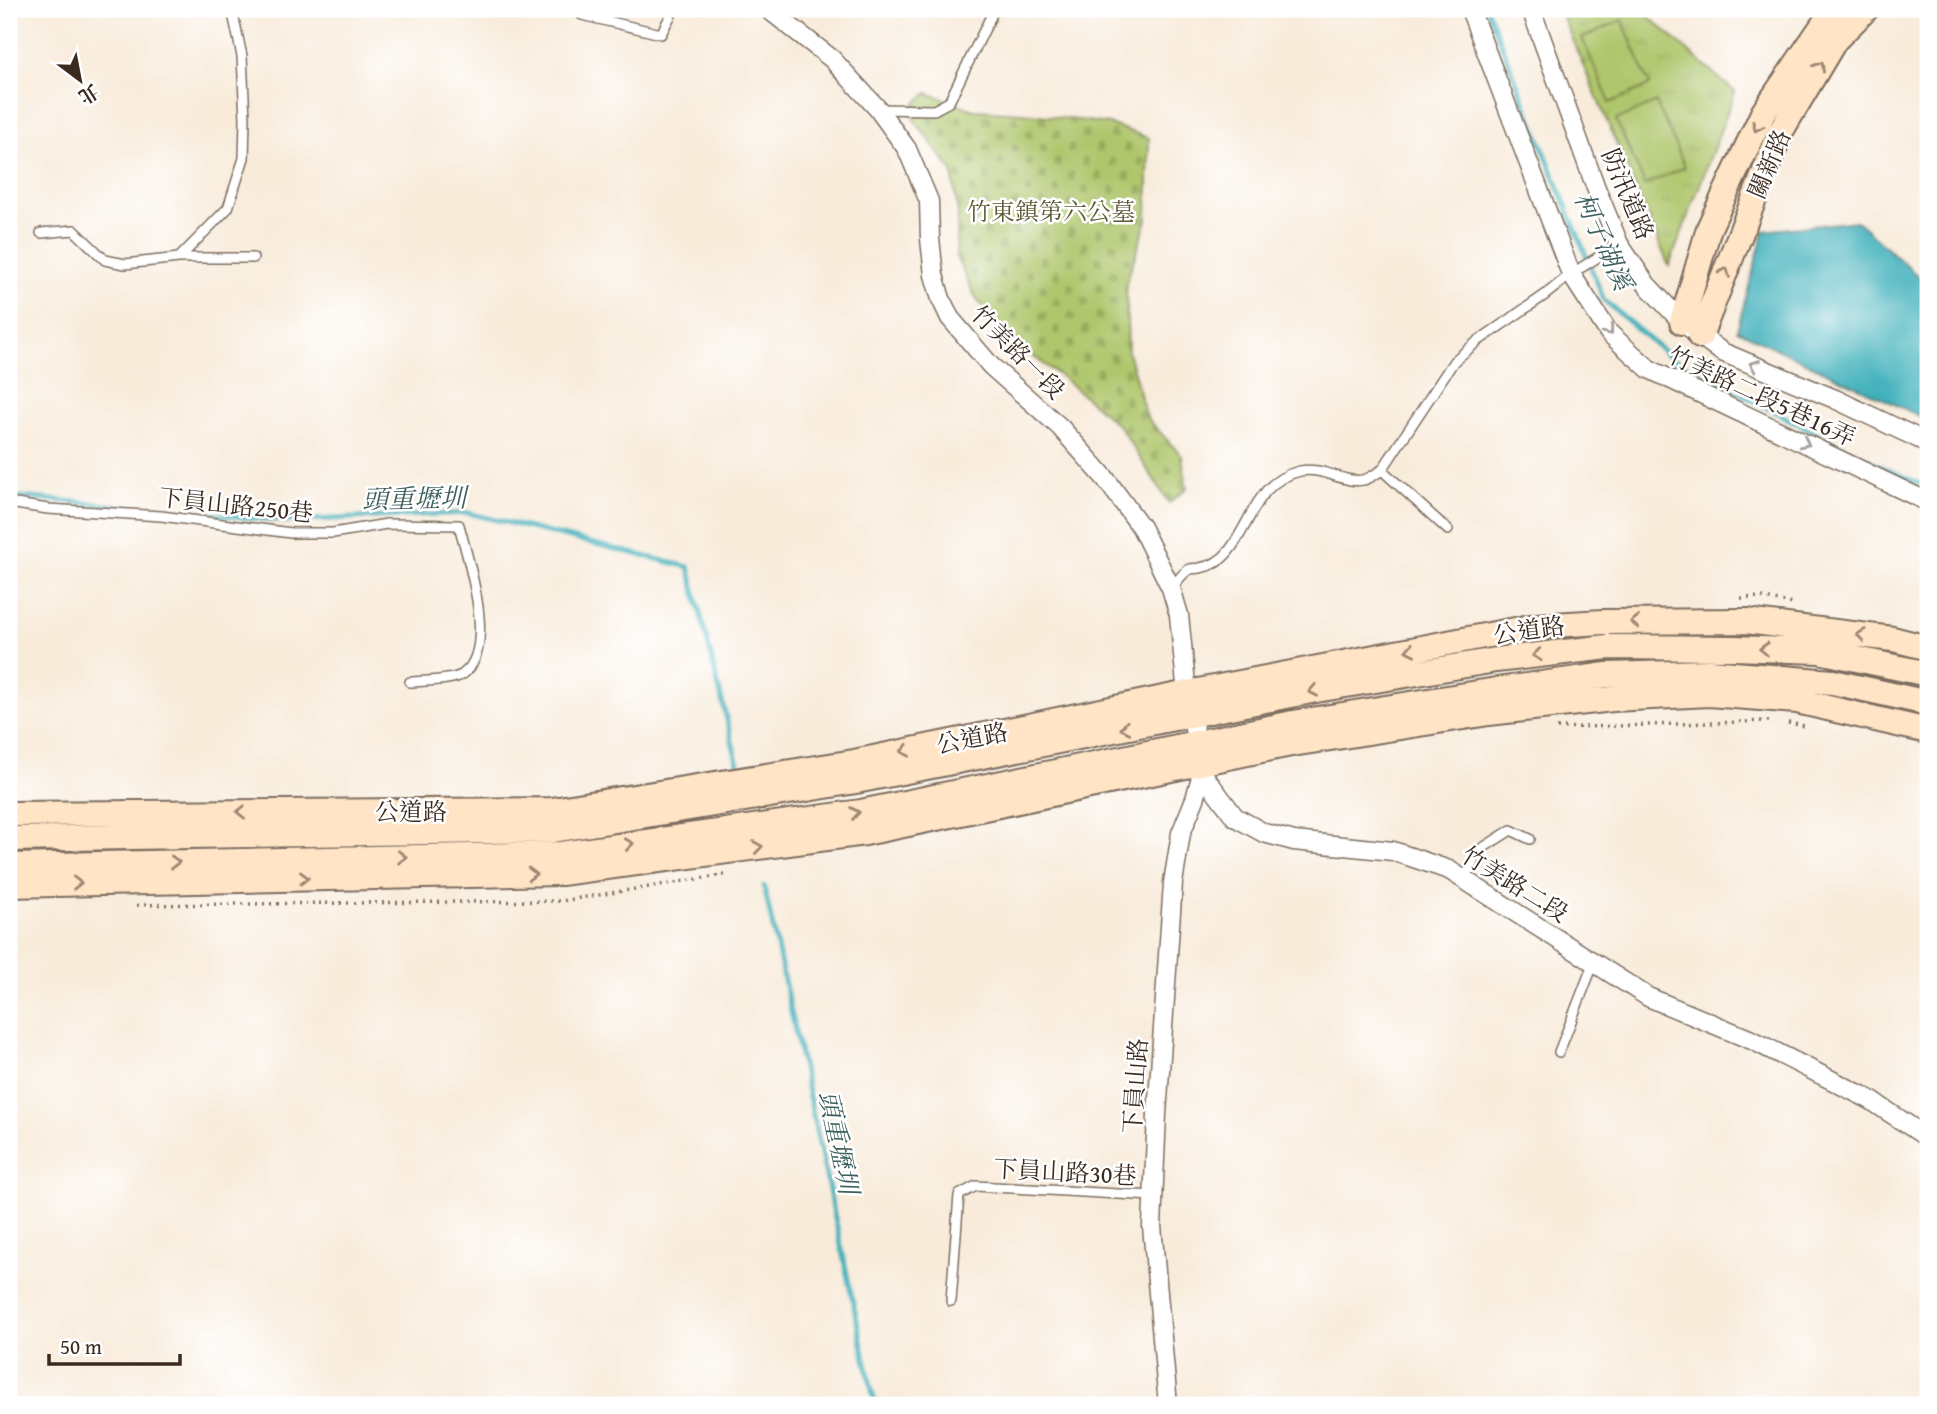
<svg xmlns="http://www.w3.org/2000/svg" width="1937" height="1414" font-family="'Gentium Book Plus','Noto Serif TC',serif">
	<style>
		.grass { fill: url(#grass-tufts); stroke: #757845; stroke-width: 2 }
		.cemetery { fill: url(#cemetery-stones); stroke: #757845; stroke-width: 2 }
		.pitch { fill: #afc66c; stroke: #757845; stroke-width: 2 }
		.water { fill: #40b0bb; stroke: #3e6d6c; stroke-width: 2 }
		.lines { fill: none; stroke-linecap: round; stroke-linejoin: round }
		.stream { stroke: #40b0bb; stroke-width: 5 }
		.lane-casing { stroke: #7d6e60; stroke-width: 12 }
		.street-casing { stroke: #7d6e60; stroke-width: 21 }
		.secondary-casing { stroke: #7d6e60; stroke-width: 28 }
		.path { stroke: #7d6e60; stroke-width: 3.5; stroke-dasharray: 2 5; stroke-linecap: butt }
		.lane { stroke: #fff; stroke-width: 9 }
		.street { stroke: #fff; stroke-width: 18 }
		.secondary { stroke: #ffe4c6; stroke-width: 24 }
		.oneway { stroke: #9d8772 }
		.oneway2 { stroke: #a79f9a }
		.labels { text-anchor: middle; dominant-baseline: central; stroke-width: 5; stroke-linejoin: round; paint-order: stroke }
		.street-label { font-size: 24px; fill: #3b2a1e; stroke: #fff }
		.park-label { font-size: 24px; fill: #5e5935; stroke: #fff }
		.water-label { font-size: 26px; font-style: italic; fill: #3d605d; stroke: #fff }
	</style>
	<defs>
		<pattern id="grass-tufts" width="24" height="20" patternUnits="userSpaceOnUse" patternTransform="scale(1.75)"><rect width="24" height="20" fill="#afc66c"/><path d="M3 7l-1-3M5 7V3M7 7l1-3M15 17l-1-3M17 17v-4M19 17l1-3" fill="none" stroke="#97aa5d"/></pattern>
		<pattern id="cemetery-stones" width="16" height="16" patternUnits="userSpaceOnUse" patternTransform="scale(1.75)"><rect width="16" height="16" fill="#afc66c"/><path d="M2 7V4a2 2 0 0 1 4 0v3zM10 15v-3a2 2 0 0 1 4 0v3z" fill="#97aa5d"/></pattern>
	</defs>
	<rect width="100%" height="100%" fill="#fff"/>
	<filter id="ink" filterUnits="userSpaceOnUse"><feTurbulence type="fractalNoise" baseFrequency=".0143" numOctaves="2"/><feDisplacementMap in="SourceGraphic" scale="14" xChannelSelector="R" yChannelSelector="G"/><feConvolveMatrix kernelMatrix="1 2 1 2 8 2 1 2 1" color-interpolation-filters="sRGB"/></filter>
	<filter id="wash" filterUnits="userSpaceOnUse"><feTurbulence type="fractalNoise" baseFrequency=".00686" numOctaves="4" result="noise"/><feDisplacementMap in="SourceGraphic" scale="28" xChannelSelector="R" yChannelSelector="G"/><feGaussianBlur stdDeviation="1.57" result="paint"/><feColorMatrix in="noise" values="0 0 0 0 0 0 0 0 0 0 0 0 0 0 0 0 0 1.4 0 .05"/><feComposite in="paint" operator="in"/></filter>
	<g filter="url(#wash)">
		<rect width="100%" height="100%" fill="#f8ebda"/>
		<path class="grass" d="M1559,9H1640L1735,92L1669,266Z"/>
		<path class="cemetery" d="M928,93L974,110L1023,113L1109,124L1149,138L1147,220L1126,283L1128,352L1147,418L1182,456L1187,488L1169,503L1120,427L1063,378L1026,351L977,300L956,257L958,214L952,171L907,110Z"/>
		<path class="pitch" d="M1622,20L1650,85L1610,103L1582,38Z
			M1656,102L1685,167L1645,185L1616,120Z"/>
		<path class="water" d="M1857,221L1928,285V420L1737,330L1764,231Z"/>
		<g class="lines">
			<path class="stream" d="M1487,9L1604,300L1672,359L1886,469L1928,487
				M9,496L287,521L468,513L689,567L739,769
				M764,886L875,1405"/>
		</g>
	</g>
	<g filter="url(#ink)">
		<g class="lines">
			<defs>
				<path id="lane" d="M582,15L661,34L674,9
					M878,109L934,110L949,102L993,12
					M41,233L74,230L105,260L125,264L179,258H253
					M179,258L228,208L244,158L245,119L242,56L232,9
					M1382,470L1448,530
					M9,503L48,509L161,516L291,533H333L387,524L459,525C468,560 498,649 463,674C454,681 422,681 410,682
					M1171,588C1176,583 1183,572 1190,569C1193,568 1197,569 1200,568C1211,566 1221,561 1228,552C1252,523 1256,481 1300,471C1322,466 1345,484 1363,480C1369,479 1377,473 1382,470L1454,361L1478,341L1545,295L1571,274L1619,244
					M1464,880L1478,851L1511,830L1530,839
					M1559,1052L1594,962
					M951,1301L959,1195L976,1186L1153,1196"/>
				<path id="street" d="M768,9L832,59L878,109L907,149L929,201L930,239L934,275L941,299L950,318L991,366L1060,427L1105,478L1141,527L1171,588L1179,615L1186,684L1202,773L1235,817L1264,833L1294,841L1393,851L1449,870L1648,997L1754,1041L1869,1099L1928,1138
					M1470,9L1571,274L1609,333L1649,369L1928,502
					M1531,9L1596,188L1619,244L1647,285L1682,322L1722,352L1835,399L1928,443
					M1168,1405L1152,1226L1157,1114L1173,883L1181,833L1195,799L1202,773"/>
				<path id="secondary" d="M1682,322L1709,228L1763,113L1834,9
					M1700,336L1781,131L1835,40L1866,9
					M9,814L552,810L854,762L1188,693L1536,626L1603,622L1746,621L1893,639L1928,648
					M9,839L553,830L856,781L1316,690L1496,660L1608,647L1734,648L1819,651L1928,674
					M9,866L561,854L861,812L1293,723L1496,690L1607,675L1709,672L1833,682L1928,703
					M9,885L561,873L865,833L1286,745L1489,713L1613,699L1709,694L1797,701L1928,731"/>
			</defs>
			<use href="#lane" class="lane-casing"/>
			<use href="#street" class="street-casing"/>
			<use href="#secondary" class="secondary-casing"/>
			<path class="path" d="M1741,598L1760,597L1793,604
				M1788,723L1805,726
				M1557,728L1770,721
				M137,905L561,901L729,874"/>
			<use href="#lane" class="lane"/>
			<use href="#street" class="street"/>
			<use href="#secondary" class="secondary"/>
		</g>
		<defs><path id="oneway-chevron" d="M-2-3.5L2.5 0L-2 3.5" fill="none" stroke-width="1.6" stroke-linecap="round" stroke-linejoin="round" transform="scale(1.75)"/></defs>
		<g class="oneway">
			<use href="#oneway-chevron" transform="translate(1820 66) rotate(-59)"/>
			<use href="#oneway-chevron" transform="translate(1757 127) rotate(115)"/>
			<use href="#oneway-chevron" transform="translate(1725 272) rotate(-69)"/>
			<use href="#oneway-chevron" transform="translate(1635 622) rotate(180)"/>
			<use href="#oneway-chevron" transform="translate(1861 635) rotate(-173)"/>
			<use href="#oneway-chevron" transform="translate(1764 649) rotate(-178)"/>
			<use href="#oneway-chevron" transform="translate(1410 650) rotate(169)"/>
			<use href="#oneway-chevron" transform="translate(1537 655) rotate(174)"/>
			<use href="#oneway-chevron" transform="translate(1313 691) rotate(169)"/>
			<use href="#oneway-chevron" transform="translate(1125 728) rotate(168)"/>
			<use href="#oneway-chevron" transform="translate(905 751) rotate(169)"/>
			<use href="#oneway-chevron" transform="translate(241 812) rotate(180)"/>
			<use href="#oneway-chevron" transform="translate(855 813) rotate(-9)"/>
			<use href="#oneway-chevron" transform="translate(629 844) rotate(-8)"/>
			<use href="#oneway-chevron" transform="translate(758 847) rotate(-8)"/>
			<use href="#oneway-chevron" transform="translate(402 857) rotate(-1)"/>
			<use href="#oneway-chevron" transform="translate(175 862) rotate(-1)"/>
			<use href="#oneway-chevron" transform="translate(532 874) rotate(-1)"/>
			<use href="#oneway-chevron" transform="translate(304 878) rotate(-1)"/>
			<use href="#oneway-chevron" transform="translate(77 883) rotate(-1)"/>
		</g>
		<g class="oneway2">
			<use href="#oneway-chevron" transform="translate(1609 331) rotate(51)"/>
			<use href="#oneway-chevron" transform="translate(1754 365) rotate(-158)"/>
			<use href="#oneway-chevron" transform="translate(1805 443) rotate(26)"/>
		</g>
	</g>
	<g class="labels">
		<g class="street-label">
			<text transform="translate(1769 164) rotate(-67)">關新路</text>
			<text transform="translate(1628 194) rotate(67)">防汛道路</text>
			<text transform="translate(1018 352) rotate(45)">竹美路一段</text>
			<text transform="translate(1762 396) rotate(25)">竹美路二段5巷16弄</text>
			<text transform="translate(236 505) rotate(6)">下員山路250巷</text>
			<text transform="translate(1529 630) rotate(-8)">公道路</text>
			<text transform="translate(972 738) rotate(-11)">公道路</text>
			<text x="411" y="811">公道路</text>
			<text transform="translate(1515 884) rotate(32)">竹美路二段</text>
			<text transform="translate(1135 1086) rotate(-86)">下員山路</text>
			<text transform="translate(1065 1172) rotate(3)">下員山路30巷</text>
		</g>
		<g class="park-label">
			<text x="1051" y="211">竹東鎮第六公墓</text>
		</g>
		<g class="water-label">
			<text transform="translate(1604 241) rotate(66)">柯子湖溪</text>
			<text transform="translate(414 498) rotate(-1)">頭重壢圳</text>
			<text transform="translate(839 1142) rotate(78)">頭重壢圳</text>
		</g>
	</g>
	<rect width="1937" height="1414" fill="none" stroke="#fff" stroke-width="35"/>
	<g transform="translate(80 80) rotate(148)" stroke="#ffffff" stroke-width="5" paint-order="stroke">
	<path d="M0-5L12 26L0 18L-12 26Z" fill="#3b2a1e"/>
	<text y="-10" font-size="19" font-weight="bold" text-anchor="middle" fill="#3b2a1e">北</text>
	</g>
	<path d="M49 1354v10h131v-10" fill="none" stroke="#3b2a1e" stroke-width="3.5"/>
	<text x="60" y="1354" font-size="21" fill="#3b2a1e" stroke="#ffffff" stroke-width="5" paint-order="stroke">50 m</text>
</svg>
